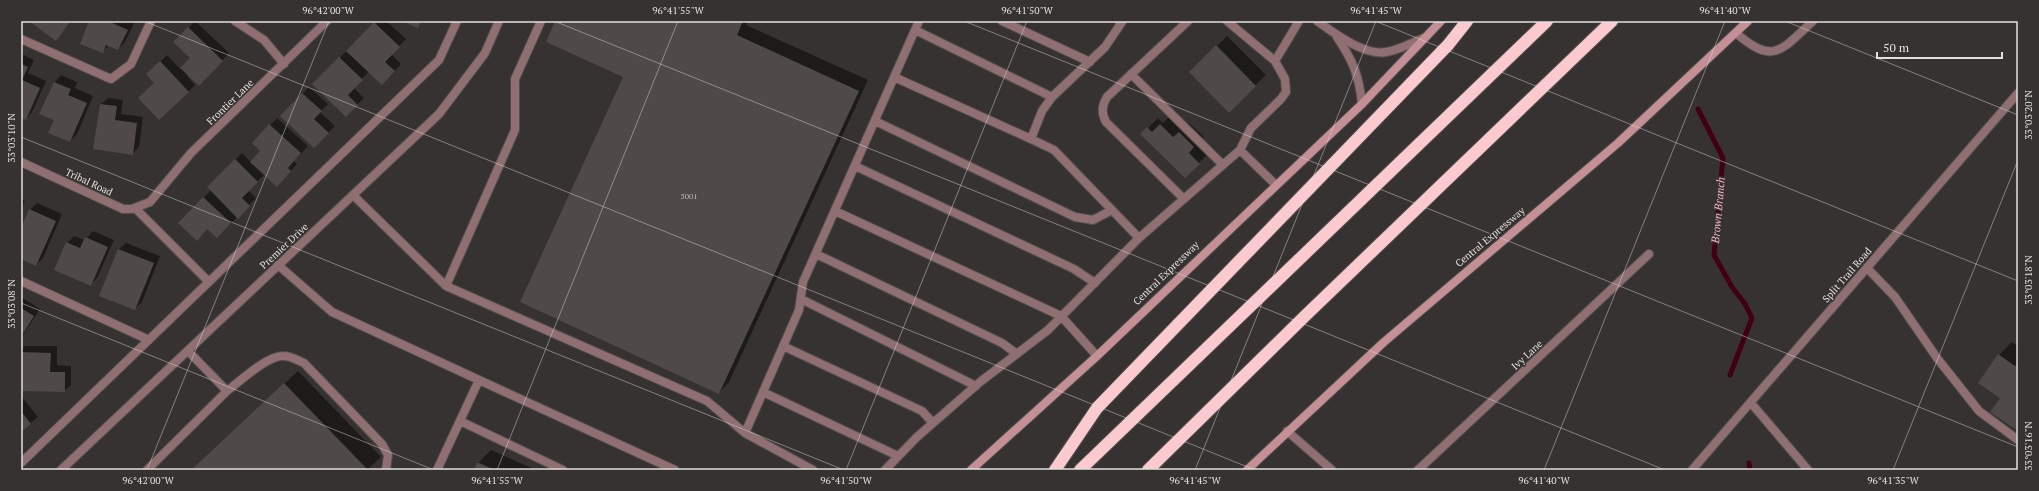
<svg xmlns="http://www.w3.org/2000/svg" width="2039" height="491" font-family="'PT Serif',serif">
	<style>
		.shadow { fill: #0007 }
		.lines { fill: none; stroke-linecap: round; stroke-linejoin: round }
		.stream { stroke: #400012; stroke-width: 5 }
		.building { fill: #4f494a }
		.service-casing { stroke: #524e4e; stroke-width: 10 }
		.minor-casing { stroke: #524e4e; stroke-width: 10 }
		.tertiary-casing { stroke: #524e4e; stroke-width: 10 }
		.secondary-casing { stroke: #524e4e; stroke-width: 10 }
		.motorway-casing { stroke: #524e4e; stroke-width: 14 }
		.service { stroke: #906f72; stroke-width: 8 }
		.minor { stroke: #906f72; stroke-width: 8 }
		.tertiary { stroke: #906f72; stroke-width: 8 }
		.secondary { stroke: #c49095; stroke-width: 8 }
		.motorway { stroke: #fbcacf; stroke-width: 12 }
		.ticks { fill: none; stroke: #e2dfdf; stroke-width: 1; stroke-opacity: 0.45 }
		.labels { text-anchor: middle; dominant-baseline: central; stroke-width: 3; stroke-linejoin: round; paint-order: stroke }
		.number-label { font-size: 8px; fill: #bdbaba }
		.street-label { font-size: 10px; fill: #e2dfdf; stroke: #373232 }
		.water-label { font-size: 11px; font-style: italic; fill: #f5b5bc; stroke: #373232 }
		.neatline { fill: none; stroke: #e2dfdf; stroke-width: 1.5 }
		.ticks-label { font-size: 10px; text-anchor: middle; fill: #e2dfdf }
	</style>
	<rect width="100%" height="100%" fill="#373232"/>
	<path class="shadow" d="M30,21H72L56,40Z
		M90,21H130L134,23L125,42L118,49L109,45L102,52Z
		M195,21L229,53L199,85L188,75L187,76L195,85L188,92L155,82L148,74L167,55L180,69L191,58L175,42Z
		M376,21H386L406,39L391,54L401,64L389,77L369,71L354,88L364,98L346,116L314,84Z
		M556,21H748L746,25L868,80L729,382L719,393L624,77Z
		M1227,36L1266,75L1229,111L1190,72Z
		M21,54L34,60L28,73L46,81L32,112L26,119L21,117Z
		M61,75L77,82L75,88L93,96L77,134L70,141L55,119L41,113L55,82Z
		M309,87L328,104L320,112L335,126L314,147L281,116Z
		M108,98L123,100L121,114L143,117L139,147L132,154L101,104Z
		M1171,115L1184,128L1189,123L1204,137L1198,142L1209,153L1185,177L1142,134L1158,118L1163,123Z
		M277,118L308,146L294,161L297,164L284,178L265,174L248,190L256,198L224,230L180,223L211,190L208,187L242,153L251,162L261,151L253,143Z
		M21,199L25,200L21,209Z
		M37,203L62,214L43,258L36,265L21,258V231L30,210Z
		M93,231L114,240L97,278L90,285L67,243L74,236L85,240Z
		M126,243L160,256L142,302L135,309L119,249Z
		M21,297L40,309L21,338Z
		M2012,342L2018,346V430L2002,398L1980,382L1999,355Z
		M25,346H57V365L71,366V385L64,391L21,390V349Z
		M298,371L381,457L367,470H191Z
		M21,396L38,417L21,431Z
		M491,450L536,470H475L478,463Z"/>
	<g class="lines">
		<path class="stream" d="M1698,109L1723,158L1714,255L1732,287L1745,304L1752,318L1730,375
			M1749,463L1750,470"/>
	</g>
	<path class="building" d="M29,21H71L56,41Z
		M89,21H108L128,30L118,50L106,45L103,53L80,44Z
		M402,21H421L418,28Z
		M555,21H743L737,35L859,91L719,394L520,302L623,77L546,42Z
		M374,22L400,47L385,62L395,71L382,85L346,51Z
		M188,27L223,61L199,86L180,68L190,58L173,42Z
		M1216,45L1256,86L1229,113L1189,72Z
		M339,57L363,80L348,95L358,105L346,117L312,84Z
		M160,61L189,92L159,120L138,98L154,83L146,74Z
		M21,64L28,67L22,80L40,88L26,120L21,118Z
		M54,82L71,89L68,95L87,103L70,142L48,133L54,120L39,114Z
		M302,93L322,111L314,119L329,133L314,148L280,116Z
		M100,104L117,106L115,120L137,123L133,155L93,149Z
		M269,124L301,153L288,168L291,171L277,187L250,162L260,151L252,143Z
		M1160,124L1173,137L1179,132L1194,147L1189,153L1200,164L1185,178L1140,134L1147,127L1152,132Z
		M235,159L258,182L242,198L250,206L238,219L207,187Z
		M203,197L231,223L217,238L207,229L197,241L178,223Z
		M29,209L56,221L36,266L21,259V228Z
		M85,237L108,247L91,286L54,270L66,242L80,248Z
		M118,249L154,263L135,310L99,296Z
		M21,308L34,316L21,337Z
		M21,352L51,353L50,372H65V392L21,391Z
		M1998,354L2015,366L2018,362V431L1990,412L2000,398L1978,383Z
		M284,383L368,470H191Z
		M21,411L31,424L21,432Z
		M477,462L495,470H474Z"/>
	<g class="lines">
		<defs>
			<path id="service" d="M1002,21L1090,62
				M1119,21L1122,22L1105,47L1052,97L1042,111L1031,139L1054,150L1139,238L1240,150L1276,185
				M1227,21L1275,61
				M915,30L1052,97
				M1736,33C1774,66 1781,50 1813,21
				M21,39L111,79L131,64L151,21
				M1131,74L1223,165
				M894,77L1031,139
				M875,121L1075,217L1093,220L1112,210
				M1240,150L1251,128L1281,99L1286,92L1285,79L1275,61L1299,21
				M855,166L1074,269L1095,283
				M353,195L446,286L707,401L745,433L813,470
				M1184,199L1106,122C1101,112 1102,106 1107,97L1188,21
				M135,208L209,282
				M835,211L1061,316L1097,356
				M816,254L1002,343L1017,354
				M278,265L332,312L479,380L437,470
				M1867,268L1895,297L1937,358L1979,411L2018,440
				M21,281L149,340
				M446,286L515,130V79L541,21
				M801,299L976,386
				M783,346L922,411L933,423
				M188,351L227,391C239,382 268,355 283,356C291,356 297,360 304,363L382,444L388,455L386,470
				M479,380L675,470
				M763,392L898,456
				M1751,403L1808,470
				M460,421L563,470
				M745,433L799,310L803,282L919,21
				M21,463L439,60L457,21
				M147,470L227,391
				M885,470L917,437L980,382L1048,330L1139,238"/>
			<path id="minor" d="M235,21L264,40L284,64
				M1317,21C1334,33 1364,56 1386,52C1400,50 1413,42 1426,37
				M1337,37C1353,61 1359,75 1362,104
				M21,162L123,209H132L150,202L191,153L327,21
				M1287,431L1332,470
				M1418,470L1649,254
				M1692,470L2018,93"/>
			<path id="tertiary" d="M61,470L439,114L485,53L499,21"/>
			<path id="secondary" d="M971,470L1097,356L1362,104L1441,21
				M1247,470L1384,342L1618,143L1748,21"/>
			<path id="motorway" d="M1055,470L1097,408L1448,45L1467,21
				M1080,470L1547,21
				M1148,470L1306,315L1612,21"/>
		</defs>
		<use href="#service" class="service-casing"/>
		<use href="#minor" class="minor-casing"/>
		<use href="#tertiary" class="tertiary-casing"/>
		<use href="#secondary" class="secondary-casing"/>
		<use href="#motorway" class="motorway-casing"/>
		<use href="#service" class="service"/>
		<use href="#minor" class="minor"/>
		<use href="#tertiary" class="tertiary"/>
		<use href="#secondary" class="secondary"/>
		<use href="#motorway" class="motorway"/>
	</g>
	<path class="ticks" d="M144,21L1255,470M554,21L1665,470M964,21L2018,447M1375,21L2018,281M1785,21L2018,115M21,137L844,470M21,303L434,470M21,469L24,470M147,470L329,21M497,470L678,21M846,470L1027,21M1195,470L1376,21M1544,470L1725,21M1893,470L2018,160"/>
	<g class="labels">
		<g class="number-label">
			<text x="689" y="196">5001</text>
		</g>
		<g class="street-label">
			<text transform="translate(230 102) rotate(-44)">Frontier Lane</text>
			<text transform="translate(89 182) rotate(25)">Tribal Road</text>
			<text transform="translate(1490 237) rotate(-40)">Central Expressway</text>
			<text transform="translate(284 246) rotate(-43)">Premier Drive</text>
			<text transform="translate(1166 273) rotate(-44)">Central Expressway</text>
			<text transform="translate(1847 275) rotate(-49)">Split Trail Road</text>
			<text transform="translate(1527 355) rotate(-43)">Ivy Lane</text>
		</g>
		<g class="water-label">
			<text transform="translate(1718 210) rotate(-85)">Brown Branch</text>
		</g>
	</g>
	<rect width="2039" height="491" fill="none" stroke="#373232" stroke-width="44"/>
	<path d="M1877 52v6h125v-6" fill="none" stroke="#e2dfdf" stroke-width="2"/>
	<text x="1883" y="52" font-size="12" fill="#e2dfdf" stroke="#373232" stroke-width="3" paint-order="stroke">50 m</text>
	<rect x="22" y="22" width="1995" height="447" class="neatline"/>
	<g class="ticks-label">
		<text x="328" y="14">96°42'00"W</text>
		<text x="678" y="14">96°41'55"W</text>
		<text x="1027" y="14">96°41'50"W</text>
		<text x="1376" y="14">96°41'45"W</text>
		<text x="1725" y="14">96°41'40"W</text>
		<text transform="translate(2028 115) rotate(-90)" y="4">33°03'20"N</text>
		<text transform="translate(11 138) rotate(-90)" y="4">33°03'10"N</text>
		<text transform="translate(2028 280) rotate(-90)" y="4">33°03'18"N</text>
		<text transform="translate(11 304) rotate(-90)" y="4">33°03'08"N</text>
		<text transform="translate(2028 446) rotate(-90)" y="4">33°03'16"N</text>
		<text x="148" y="484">96°42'00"W</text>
		<text x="497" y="484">96°41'55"W</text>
		<text x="846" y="484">96°41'50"W</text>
		<text x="1195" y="484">96°41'45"W</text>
		<text x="1544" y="484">96°41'40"W</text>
		<text x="1893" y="484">96°41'35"W</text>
	</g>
</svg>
